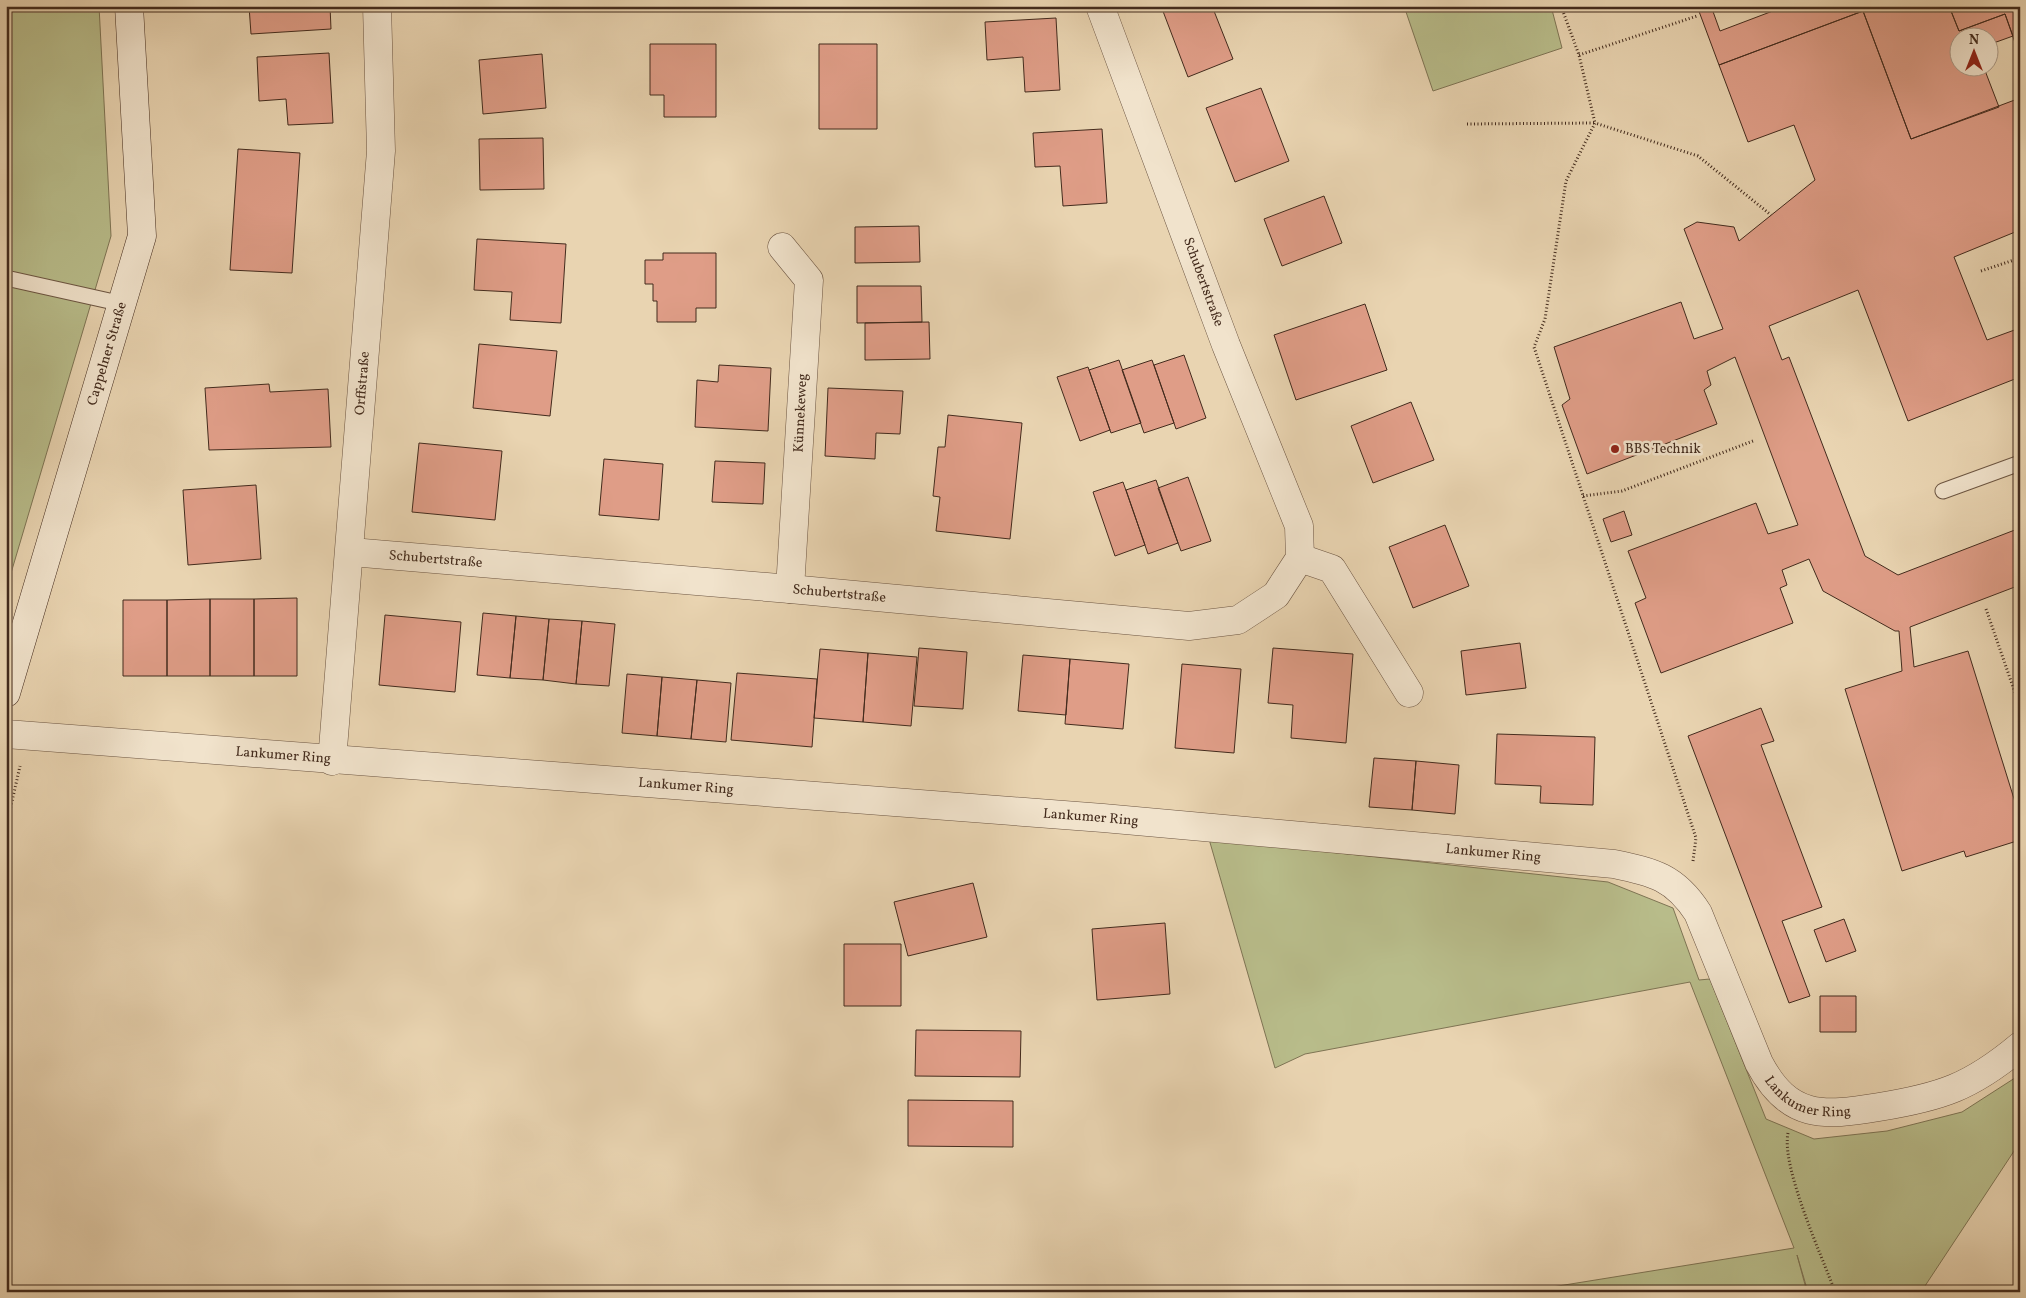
<svg xmlns="http://www.w3.org/2000/svg" width="2026" height="1298" font-family="Vollkorn,serif">
	<style>
		.green { fill: #b8bc8a; stroke: #7e7454 }
		.building { fill: #df9d87; stroke: #432b1d }
		.lines { fill: none; stroke-linecap: round; stroke-linejoin: round }
		.lane-casing { stroke: #6c5542; stroke-width: 17 }
		.street-casing { stroke: #6c5542; stroke-width: 29 }
		.secondary-casing { stroke: #432b1d; stroke-width: 29 }
		.path { stroke: #432b1d; stroke-width: 3; stroke-dasharray: 1 2.5; stroke-linecap: butt }
		.lane { stroke: #f1e3cc; stroke-width: 15 }
		.street { stroke: #f1e3cc; stroke-width: 28 }
		.secondary { stroke: #f1e3cc; stroke-width: 28 }
		.poi-dot { fill: #8f2418; stroke: #f1e3cc; stroke-width: 2 }
		.labels { text-anchor: middle; dominant-baseline: central; stroke-width: 5; stroke-linejoin: round; paint-order: stroke }
		.street-label { font-size: 14px; fill: #432b1d; stroke: #f1e3cc }
		.poi-label { font-size: 14px; fill: #432b1d; stroke: #f1e3cc; text-anchor: start }
	</style>
	<rect width="100%" height="100%" fill="#e9d4b1"/>
	<filter id="stains"><feTurbulence type="fractalNoise" baseFrequency=".004" numOctaves="4"/><feColorMatrix values="0 0 0 0 .2 0 0 0 0 .09 0 0 0 0 .02 0 0 0 .5 -.17"/></filter>
	<radialGradient id="worn" r=".72"><stop offset=".6" stop-color="#630" stop-opacity="0"/><stop offset="1" stop-color="#630" stop-opacity=".3"/></radialGradient>
	<path class="green" d="M6,6H99L111,236L6,590Z
		M1404,6H1551L1562,48L1433,91Z
		M1209,839L1608,882L1673,908L1699,980L1710,979L1766,1119L1814,1139L1887,1131L1962,1112L2018,1076L2020,1142L1921,1292H1808L1797,1255L1807,1292H1521L1794,1248L1690,982L1305,1054L1275,1068Z"/>
	<path class="building" d="M249,6H330L331,29L251,34Z
		M1161,6H1212L1233,59L1188,77Z
		M1697,6H1711L1720,31L1786,6H1949L1959,31L2005,14L2013,36L1988,45V38H1958V68H1984L1999,107L1911,139L1863,11L1719,65Z
		M1949,6H2020V57L2005,14L1959,31Z
		M1863,11L1911,139L2020,98V230L1954,257L1987,340L2020,328V377L1908,421L1858,290L1769,326L1782,360L1789,357L1865,556L1898,575L2020,528V585L1910,627L1914,667L1968,651L2020,818V840L1966,857L1964,851L1902,871L1845,689L1902,671L1899,631H1895L1823,591L1809,559L1782,570L1787,585L1780,588L1793,623L1661,673L1635,603L1646,598L1628,551L1756,503L1768,534L1798,525L1735,357L1707,371L1711,385L1704,390L1717,424L1587,474L1562,405L1570,399L1554,347L1681,302L1694,339L1723,329L1684,229L1697,222L1734,227L1739,241L1815,180L1794,125L1748,142L1719,65Z
		M1056,18L1060,90L1025,92L1023,57L987,60L985,22Z
		M650,44H716V117H664V95H650Z
		M819,44H877V129H819Z
		M329,53L333,123L288,125L286,99L259,101L257,57Z
		M542,54L546,108L483,114L479,60Z
		M1261,88L1289,161L1235,182L1206,108Z
		M1102,129L1107,203L1063,206L1060,166L1035,167L1033,133Z
		M543,138L544,189L480,190L479,139Z
		M238,149L300,153L292,273L230,270Z
		M1324,196L1342,243L1282,266L1264,219Z
		M919,226L920,262L855,263V227Z
		M477,239L566,244L561,323L510,320L512,292L474,290Z
		M663,253H716V308H696V322H657V301H653V284H645V260H663Z
		M857,286H921L922,322L857,323Z
		M1365,304L1387,370L1296,400L1274,335Z
		M929,322L930,359L865,360V323Z
		M479,344L557,351L550,416L473,408Z
		M1184,355L1206,418L1176,429L1154,365Z
		M1119,360L1141,423L1111,433L1089,370Z
		M1152,360L1174,423L1144,433L1122,370Z
		M719,365L771,368L768,431L695,427L697,380L718,382Z
		M1088,367L1110,430L1080,441L1057,377Z
		M269,384L270,392L328,389L331,447L209,450L205,388Z
		M828,388L903,391L900,434L876,433L875,459L825,456Z
		M1411,402L1434,460L1373,483L1351,426Z
		M948,415L1022,423L1010,539L936,531L940,497L933,496L938,447H945Z
		M419,443L502,451L495,520L412,512Z
		M604,459L663,464L659,520L599,515Z
		M715,461L765,463L763,504L712,502Z
		M1188,477L1211,541L1181,551L1158,488Z
		M1156,480L1178,543L1148,554L1126,490Z
		M1123,482L1145,545L1115,556L1093,492Z
		M256,485L261,559L188,565L183,490Z
		M1624,511L1632,535L1611,542L1603,519Z
		M1445,525L1469,586L1413,608L1389,547Z
		M297,598V676H254V599Z
		M210,599V676H167V600Z
		M210,599H254V676H210Z
		M123,600H167V676H123Z
		M483,613L516,616L510,678L477,675Z
		M385,615L461,622L455,692L379,685Z
		M516,616L549,619L543,680L510,678Z
		M549,619L582,621L576,684L543,680Z
		M582,621L615,624L609,686L576,684Z
		M1520,643L1526,688L1466,695L1461,651Z
		M919,648L967,652L963,709L914,706Z
		M1273,648L1353,654L1346,743L1291,738L1293,705L1268,703Z
		M820,649L868,653L863,722L814,718Z
		M868,653L917,657L911,726L863,722Z
		M1023,655L1070,659L1066,715L1018,711Z
		M1070,659L1129,664L1123,729L1065,724Z
		M1182,664L1241,669L1234,753L1175,748Z
		M737,673L817,679L812,747L731,740Z
		M627,674L662,677L657,736L622,733Z
		M662,677L697,680L691,739L657,736Z
		M697,680L731,683L726,742L691,739Z
		M1761,708L1774,741L1761,745L1822,907L1782,921L1810,996L1789,1003L1688,736Z
		M1497,734L1595,737L1593,805L1540,803L1541,786L1495,784Z
		M1374,758L1416,761L1412,810L1369,807Z
		M1416,761L1459,765L1455,814L1412,810Z
		M973,883L987,937L908,956L894,902Z
		M1844,919L1856,951L1826,962L1814,930Z
		M1165,923L1170,994L1097,1000L1092,929Z
		M844,944H901V1006H844Z
		M1820,996H1856V1032H1820Z
		M916,1030L1021,1031L1020,1077L915,1076Z
		M908,1100L1013,1101V1147L908,1146Z"/>
	<g class="lines">
		<defs>
			<path id="lane" d="M6,278L123,304
				M1943,491L2020,463"/>
			<g id="street">
				<path d="M782,247L809,280L790,589"/>
				<path id="s1" d="M351,552L790,589L1189,626L1238,620L1276,595L1300,558L1299,526L1226,345L1100,6"/>
				<path d="M1300,558L1332,569L1409,693"/>
				<path id="s2" d="M6,734L1103,818L1614,864C1653,872 1675,877 1698,913L1759,1063C1789,1120 1823,1116 1879,1107C1941,1097 1971,1087 2020,1046"/>
				<path id="s3" d="M332,761L381,151L377,6"/>
			</g>
			<g id="secondary">
				<path id="s4" d="M6,693L142,236L129,6"/>
			</g>
		</defs>
		<use href="#lane" class="lane-casing"/>
		<use href="#street" class="street-casing"/>
		<use href="#secondary" class="secondary-casing"/>
		<path class="path" d="M1715,10L1721,6
			M1579,55L1697,16
			M1467,124L1595,123L1579,55L1561,6
			M1981,271L2020,258
			M1583,496L1622,491L1753,441
			M1986,609L2020,707
			M6,828L20,766
			M1693,861L1696,838L1534,347L1545,319L1566,181L1595,123L1698,156L1771,215
			M1788,1133C1781,1167 1822,1256 1835,1292"/>
		<use href="#lane" class="lane"/>
		<use href="#street" class="street"/>
		<use href="#secondary" class="secondary"/>
	</g>
	<circle class="poi-dot" cx="1615" cy="449" r="5"/>
	<g class="labels">
		<g class="street-label">
			<text transform="translate(1203 282) rotate(70)">Schubertstraße</text>
			<text stroke="none"><textPath href="#s4" startOffset="354">Cappelner Straße</textPath></text>
			<text stroke="none"><textPath href="#s3" startOffset="379">Orffstraße</textPath></text>
			<text transform="translate(801 413) rotate(-87)">Künnekeweg</text>
			<text stroke="none"><textPath href="#s1" startOffset="85">Schubertstraße</textPath></text>
			<text stroke="none"><textPath href="#s1" startOffset="490">Schubertstraße</textPath></text>
			<text stroke="none"><textPath href="#s2" startOffset="278">Lankumer Ring</textPath></text>
			<text stroke="none"><textPath href="#s2" startOffset="682">Lankumer Ring</textPath></text>
			<text stroke="none"><textPath href="#s2" startOffset="1088">Lankumer Ring</textPath></text>
			<text stroke="none"><textPath href="#s2" startOffset="1492">Lankumer Ring</textPath></text>
			<text stroke="none"><textPath href="#s2" startOffset="1941">Lankumer Ring</textPath></text>
		</g>
		<g class="poi-label">
			<text x="1625" y="449">BBS Technik</text>
		</g>
	</g>
	<rect width="2026" height="1298" fill="none" stroke="#e9d4b1" stroke-width="25"/>
	<rect x="8" y="8" width="2011" height="1283" fill="none" stroke="#432b1d" stroke-width="2.5"/>
	<rect x="12" y="12" width="2001" height="1273" fill="none" stroke="#432b1d"/>
	<g transform="translate(1974 52)"><circle r="24" fill="#f1e3cc" stroke="#ab9986"/>
	<path d="M0-4L9 19L0 12L-9 19Z" fill="#8f2418"/>
	<text y="-8" font-size="14" font-weight="bold" text-anchor="middle" fill="#432b1d">N</text>
	</g>
	<rect width="100%" height="100%" filter="url(#stains)"/>
	<rect width="100%" height="100%" fill="url(#worn)"/>
</svg>
